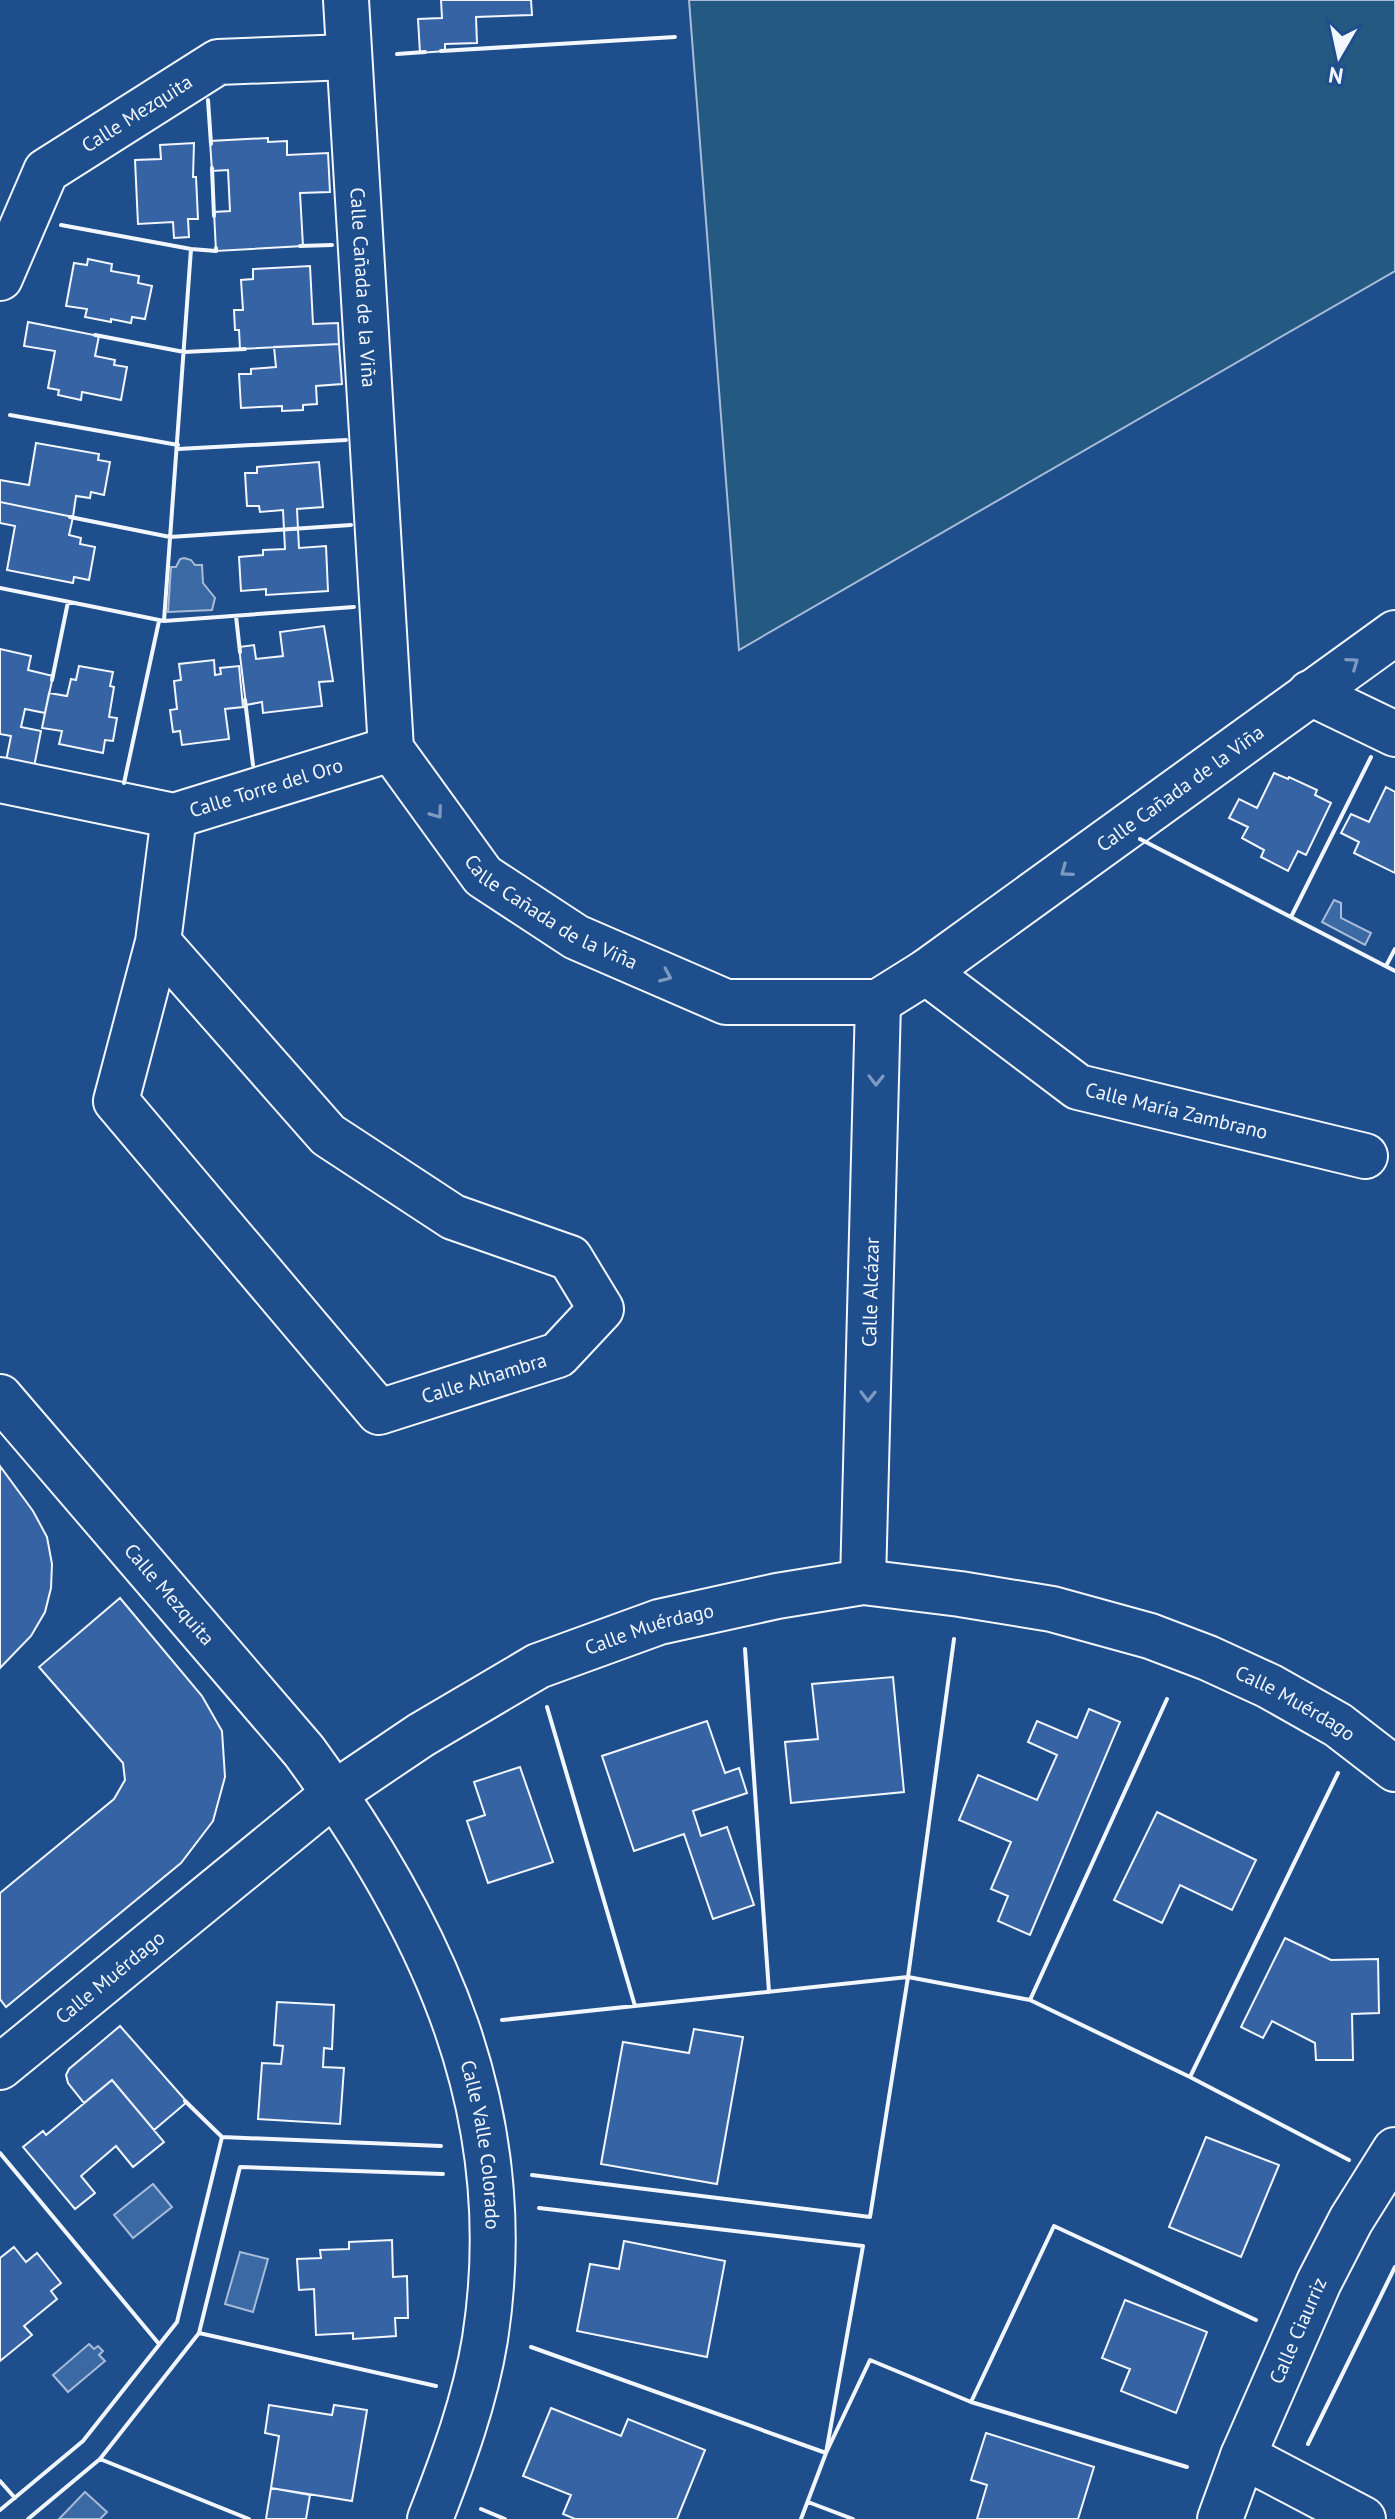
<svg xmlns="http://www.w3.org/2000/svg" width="1395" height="2519" font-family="'PT Sans',sans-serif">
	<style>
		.green { fill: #245a82; stroke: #a8bbd7; stroke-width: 2 }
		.water { fill: #3b69a3; stroke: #a8bbd7; stroke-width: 2 }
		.building { fill: #3563a3; stroke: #f2f6ff; stroke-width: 2 }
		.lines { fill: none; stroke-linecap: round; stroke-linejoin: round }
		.minor-casing { stroke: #f2f6ff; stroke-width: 48 }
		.minor { stroke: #1f4e8c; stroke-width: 44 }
		.wall { stroke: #f2f6ff; stroke-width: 4 }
		.oneway { stroke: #7e9ac0 }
		.labels { text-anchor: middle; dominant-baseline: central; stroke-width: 6; stroke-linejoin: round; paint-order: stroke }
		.street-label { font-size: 20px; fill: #f2f6ff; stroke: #1f4e8c }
	</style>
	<rect width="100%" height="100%" fill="#1f4e8c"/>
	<path class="green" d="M689,0H1395V271L739,650Z"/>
	<path class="water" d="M184,558L191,560L195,565H202L203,583L215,598L212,610L168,612L171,567H176L180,559Z
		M1334,900L1341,903V918L1371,933L1365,945L1322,922Z
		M153,2184L172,2207L133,2238L114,2215Z
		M240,2252L268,2259L253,2312L225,2304Z
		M89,2344L94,2349L98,2346L103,2351L99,2355L105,2361L68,2392L53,2375Z
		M85,2492L107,2512L100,2519H59Z"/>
	<path class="building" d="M441,0H531L532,15L476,17L477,43L445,44V51L420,53L418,19L442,18Z
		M268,138V142L287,141V155L328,153L330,192L300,193L303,246L216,251L214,212L230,211L228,170L212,171L210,141Z
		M194,143L193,177H196L198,219H188L189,237L174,238L173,222L138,224L135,160L161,159L160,145Z
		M88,259L112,264L111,271L139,276L138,283L152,286L145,319L132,317L131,323L111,319V322L85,317L87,309L66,306L74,263L87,265Z
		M310,266L313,324L338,323L339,344L240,349L239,330H235L234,310H243L241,280L253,279V269Z
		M28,322L99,336L95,356L115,360L114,365L127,367L121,400L82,392L81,400L58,395L59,390L48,388L55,351L24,346Z
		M339,344L342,384L316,386L317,404L303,405V410L282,411V406L241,408L239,374H251V369L276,367L274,347Z
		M36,443L99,454L98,460L110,462L104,495L91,492L90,498L76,496L73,517L0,502V480L29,485Z
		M319,462L323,507L297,509L298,529L284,530L283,510L260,512L259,506H247L245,473H257V467Z
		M0,502L73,517L69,535L81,538L80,544L95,547L89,580L74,577L73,583L7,570L15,526L0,523Z
		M298,529L299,548L326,546L328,591L266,595V589L241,591L239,557L263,555V550L285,549L284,530Z
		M324,626L333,681L319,682L322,706L263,713L262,702L246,705L239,647L254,645L256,659L283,656L280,632Z
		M0,649L31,656L28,670L53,676L45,713L25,709L21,727L41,731L34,767L6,761L11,736L0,734Z
		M214,660L215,675L221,674L220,668L239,666L243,707L225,709L229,739L182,745L180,731L173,732L170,710L177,709L174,681L181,680L179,664Z
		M79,666L113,672L110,686L114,687L109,717L117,718L113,741L105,740L103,753L59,744L62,731L42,728L49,693L67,696L71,679L76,680Z
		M1274,773L1288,779L1289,777L1317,790L1315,795L1331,803L1306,855L1298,851L1288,871L1261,857L1264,850L1242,838L1248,827L1229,818L1239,799L1257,808Z
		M1386,787L1395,792V873L1354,853L1359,842L1341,833L1351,814L1369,822Z
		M0,1466L33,1511L47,1537L52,1564L51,1588L45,1612L31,1636L0,1668Z
		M120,1598L202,1696L222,1731L225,1777L213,1821L181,1863L6,2007L0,1999V1893L114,1799L125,1780L123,1763L39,1667Z
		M893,1677L904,1792L791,1803L785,1742L818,1739L812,1684Z
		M1089,1709L1120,1722L1030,1935L998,1921L1008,1896L991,1889L1011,1842L959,1820L978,1775L1037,1800L1057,1755L1028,1742L1037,1721L1077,1738Z
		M707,1721L725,1773L739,1768L747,1793L693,1811L701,1836L727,1827L754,1905L713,1919L684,1834L634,1851L602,1756Z
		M520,1767L553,1862L488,1883L467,1821L485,1815L474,1782Z
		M1157,1812L1256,1860L1232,1910L1180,1885L1162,1923L1114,1900Z
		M1285,1938L1331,1960L1378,1959L1379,2013L1352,2014L1353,2060H1316L1315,2043L1272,2021L1263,2038L1241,2027Z
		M277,2002L334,2005L332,2049L324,2048L323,2067L344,2068L340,2124L258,2119L262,2063L281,2064L283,2046L274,2045Z
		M120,2026L187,2102L154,2130L112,2080L84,2103L68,2083L66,2075L69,2069Z
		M694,2029L743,2037L717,2184L601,2164L623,2042L689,2053Z
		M112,2080L164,2142L133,2167L116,2146L81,2176L95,2193L75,2209L23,2147L43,2131L46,2135Z
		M1206,2137L1279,2165L1241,2257L1169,2227Z
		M392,2240L393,2277L407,2276L408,2318H395L396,2336L353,2339V2333L316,2335L314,2289L299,2290L297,2259L321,2258L320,2250L349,2249V2242Z
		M624,2241L725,2261L707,2357L577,2331L590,2264L619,2269Z
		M14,2247L26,2262L37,2253L61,2283L51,2291L57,2299L24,2326L32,2335L0,2361V2258Z
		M1125,2300L1207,2332L1176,2413L1121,2391L1130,2369L1102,2358Z
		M269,2405L332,2415L334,2405L367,2410L352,2501L271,2488L279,2436L265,2433Z
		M551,2408L621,2436L628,2419L705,2450L677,2519H575L563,2514L571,2495L523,2476Z
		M986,2433L1094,2467L1078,2519H977L987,2485L971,2480Z
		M271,2488L310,2495L306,2519H266Z"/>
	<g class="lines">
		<defs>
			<g id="minor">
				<path id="s1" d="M346,0L391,749L483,876L576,937L726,1002H878L926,972L1395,633"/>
				<path id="s2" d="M0,278L46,171L218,62L348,57"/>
				<path d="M1310,693L1395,734"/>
				<path id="s3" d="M0,780L174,816L391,749"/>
				<path d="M158,942L328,1135L453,1217L570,1258L601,1309L558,1355L379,1412L116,1101L158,942L174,816"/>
				<path id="s4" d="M926,972L1078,1087L1365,1156"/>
				<path id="s5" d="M0,1397L304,1751C434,1929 520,2113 485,2339C475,2401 453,2460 430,2519"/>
				<path id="s6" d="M863,1582L878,1002"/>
				<path id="s7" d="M0,2067L335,1793L421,1735L538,1666L659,1622L777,1596L863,1582L960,1594L1052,1609L1150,1636L1208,1658L1269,1686L1338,1725L1395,1769"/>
				<path d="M1243,2456L1363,2519"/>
				<path id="s8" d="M1220,2519L1243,2456L1319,2282L1351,2220L1395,2150"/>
			</g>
		</defs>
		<use href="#minor" class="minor-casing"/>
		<use href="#minor" class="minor"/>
		<path class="wall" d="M441,51L675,37
			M397,54L425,52
			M208,100L211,144
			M212,168L214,216
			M61,225L191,249L216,251V248
			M300,246L332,245
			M95,335L184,352L245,349
			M10,415L178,445
			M178,449L346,440
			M70,517L170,537L351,525
			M0,588L164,621L354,607
			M236,616L240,652
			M164,621L191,249
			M52,680L68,602
			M245,700L253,765
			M124,783L159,621
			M1140,839L1395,971
			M1291,917L1371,757
			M1386,966L1395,949
			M954,1639L908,1977L1030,2000L1190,2077L1349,2160
			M745,1649L769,1992
			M547,1707L635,2006
			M1030,2000L1167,1699
			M502,2020L908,1977L870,2217L532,2175
			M1190,2077L1338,1773
			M185,2101L222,2137
			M0,2153L159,2344
			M539,2208L863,2246L826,2453L801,2519
			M199,2333L436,2386
			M531,2347L826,2453L870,2360L971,2402L1054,2226L1256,2320
			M971,2402L1187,2467
			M1308,2444L1395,2267
			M100,2459L249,2519
			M0,2481L15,2498
			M808,2502L853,2519
			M481,2509L505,2519
			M0,2510L83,2441L177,2322L222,2137L441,2146
			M28,2519L100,2459L199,2333L240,2167L443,2174"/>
	</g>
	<defs><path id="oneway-chevron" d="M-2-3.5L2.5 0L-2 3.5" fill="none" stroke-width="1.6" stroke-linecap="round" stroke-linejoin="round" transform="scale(2)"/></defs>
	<g class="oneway">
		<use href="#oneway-chevron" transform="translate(1353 663) rotate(-35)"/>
		<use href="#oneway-chevron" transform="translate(437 813) rotate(54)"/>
		<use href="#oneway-chevron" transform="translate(1066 871) rotate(144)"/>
		<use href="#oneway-chevron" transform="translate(666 976) rotate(23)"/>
		<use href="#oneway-chevron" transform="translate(876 1080) rotate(91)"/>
		<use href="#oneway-chevron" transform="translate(868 1396) rotate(91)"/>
	</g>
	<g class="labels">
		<g class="street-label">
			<text stroke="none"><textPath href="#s2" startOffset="224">Calle Mezquita</textPath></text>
			<text stroke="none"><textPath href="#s1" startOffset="288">Calle Cañada de la Viña</textPath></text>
			<text stroke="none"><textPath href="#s3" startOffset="274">Calle Torre del Oro</textPath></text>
			<text stroke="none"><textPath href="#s1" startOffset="1704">Calle Cañada de la Viña</textPath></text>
			<text stroke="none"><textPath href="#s1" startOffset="984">Calle Cañada de la Viña</textPath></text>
			<text stroke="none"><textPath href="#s4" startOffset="292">Calle María Zambrano</textPath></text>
			<text stroke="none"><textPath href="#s6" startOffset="290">Calle Alcázar</textPath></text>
			<text transform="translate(484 1378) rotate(-17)">Calle Alhambra</text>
			<text stroke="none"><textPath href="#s5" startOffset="260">Calle Mezquita</textPath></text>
			<text stroke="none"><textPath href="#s7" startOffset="790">Calle Muérdago</textPath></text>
			<text stroke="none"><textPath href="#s7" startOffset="1462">Calle Muérdago</textPath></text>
			<text stroke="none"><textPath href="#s7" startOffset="142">Calle Muérdago</textPath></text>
			<text stroke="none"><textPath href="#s5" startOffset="904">Calle Valle Colorado</textPath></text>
			<text stroke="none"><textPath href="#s8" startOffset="204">Calle Ciaurriz</textPath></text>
		</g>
	</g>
	<g transform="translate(1339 56) rotate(189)" stroke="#1f4e8c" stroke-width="6" paint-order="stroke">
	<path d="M0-6L14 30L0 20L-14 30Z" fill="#f2f6ff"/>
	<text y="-12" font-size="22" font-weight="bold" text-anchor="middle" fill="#f2f6ff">N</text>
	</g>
</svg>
